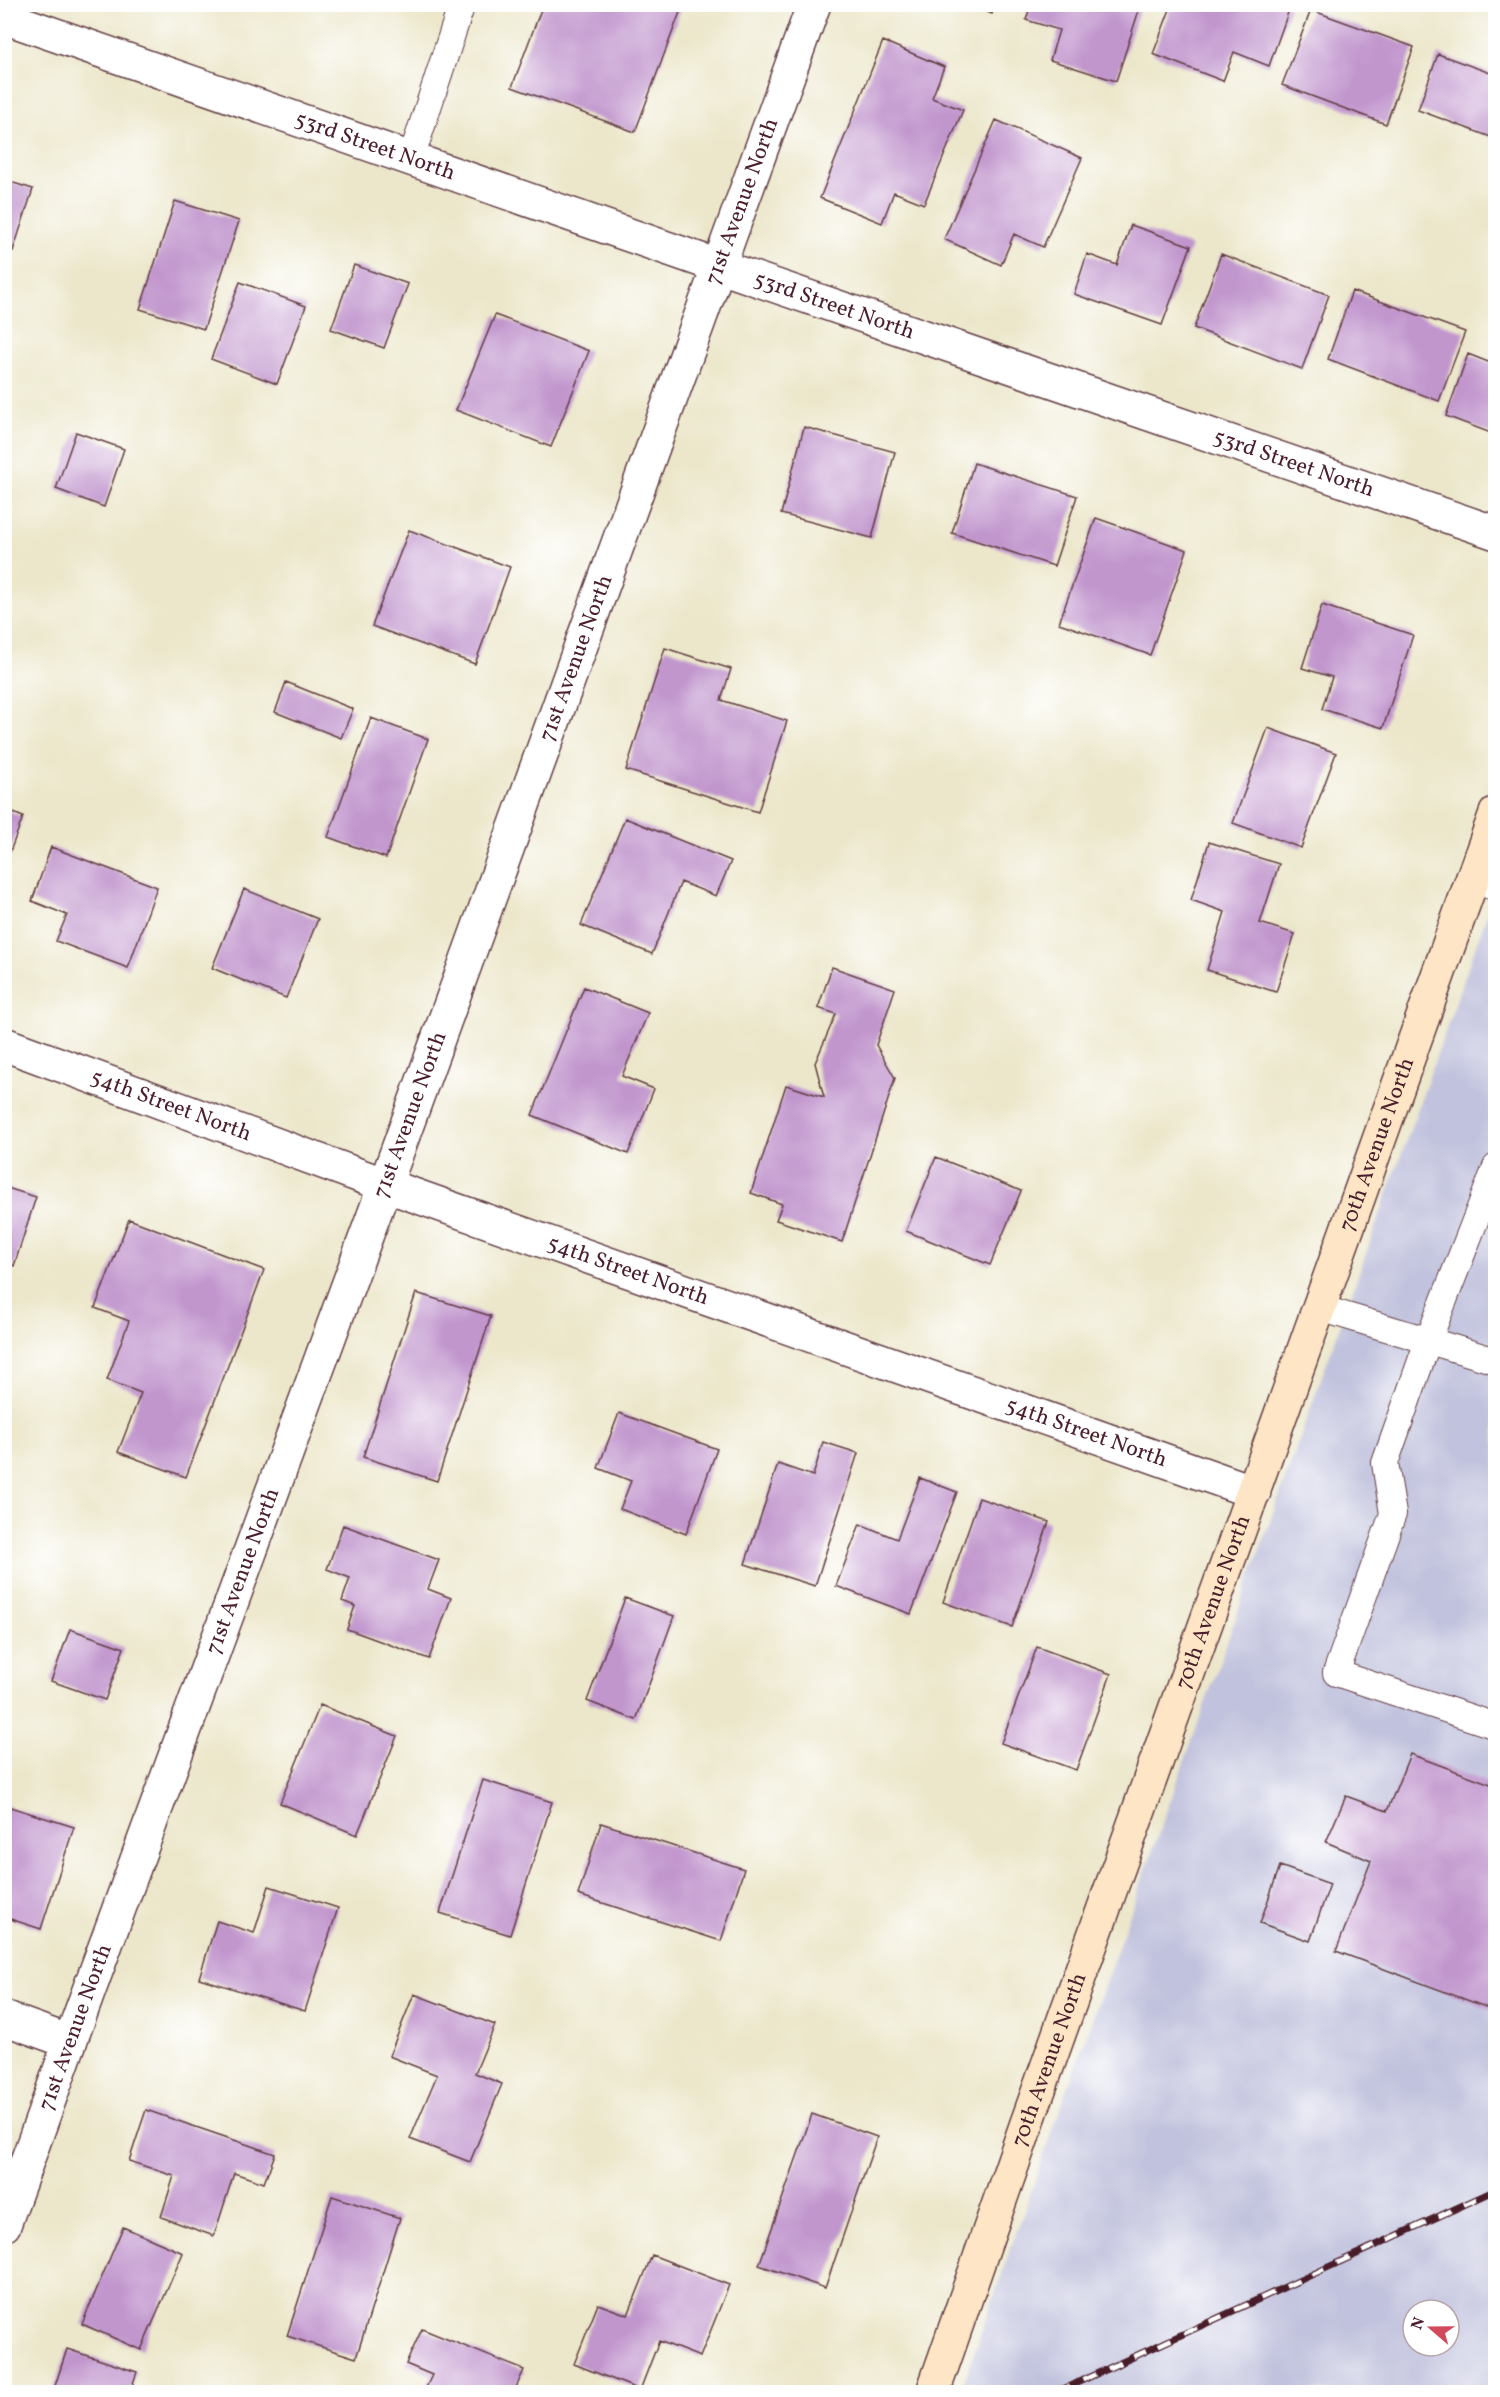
<svg xmlns="http://www.w3.org/2000/svg" width="1500" height="2397" font-family="Vollkorn,serif">
	<style>
		.industrial { fill: #c1c2dd; fill-rule: evenodd }
		.building { fill: #c196cd }
		.lines { fill: none; stroke-linecap: round; stroke-linejoin: round }
		.lane-casing { stroke: #623d43; stroke-width: 28 }
		.street-casing { stroke: #623d43; stroke-width: 36 }
		.secondary-casing { stroke: #623d43; stroke-width: 36 }
		.lane { stroke: #fff; stroke-width: 26 }
		.street { stroke: #fff; stroke-width: 33 }
		.secondary { stroke: #fde5c5; stroke-width: 33 }
		.rail-casing { stroke: #4a1f2b; stroke-width: 7 }
		.rail { stroke: #fff; stroke-width: 4.5; stroke-dasharray: 14; stroke-linecap: butt }
		.labels { text-anchor: middle; dominant-baseline: central; stroke-width: 6; stroke-linejoin: round; paint-order: stroke }
		.street-label { font-size: 22px; fill: #4a1f2b; stroke: #fff }
	</style>
	<rect width="100%" height="100%" fill="#fff"/>
	<filter id="ink" filterUnits="userSpaceOnUse"><feTurbulence type="fractalNoise" baseFrequency=".0167" numOctaves="2"/><feDisplacementMap in="SourceGraphic" scale="12" xChannelSelector="R" yChannelSelector="G"/><feConvolveMatrix kernelMatrix="1 2 1 2 8 2 1 2 1" color-interpolation-filters="sRGB"/></filter>
	<filter id="wash" filterUnits="userSpaceOnUse"><feTurbulence type="fractalNoise" baseFrequency=".008" numOctaves="4" result="noise"/><feDisplacementMap in="SourceGraphic" scale="24" xChannelSelector="R" yChannelSelector="G"/><feGaussianBlur stdDeviation="1.35" result="paint"/><feColorMatrix in="noise" values="0 0 0 0 0 0 0 0 0 0 0 0 0 0 0 0 0 1.4 0 .05"/><feComposite in="paint" operator="in"/></filter>
	<g filter="url(#wash)">
		<rect width="100%" height="100%" fill="#ece7cb"/>
		<path class="industrial" d="M1495,892V2392H960L1052,2132ZM1413,2310H1449V2346H1413Z"/>
		<g id="blocks">
			<path class="building" d="M543,4H683L635,132L512,87Z
				M967,4H995L992,14Z
				M1031,4H1141L1116,81L1050,60L1059,30L1026,20Z
				M1172,4H1282L1290,7L1269,66L1234,52L1223,81L1153,54Z
				M1311,10L1414,47L1386,124L1282,85Z
				M883,41L944,67L932,98L963,110L924,204L894,192L882,223L820,198Z
				M1438,54L1496,75V139L1418,110Z
				M996,120L1082,158L1043,247L1014,234L1001,265L944,239Z
				M4,180L33,189L13,251L4,248Z
				M175,201L239,221L204,329L140,309Z
				M1131,225L1191,246L1162,325L1074,294L1087,254L1117,265Z
				M1221,254L1329,295L1302,369L1194,328Z
				M354,265L408,284L384,348L331,329Z
				M240,282L306,306L277,384L211,359Z
				M1352,291L1465,332L1439,401L1328,359Z
				M495,315L589,351L551,447L456,410Z
				M1468,354L1496,365V435L1446,416Z
				M804,427L895,452L872,538L781,514Z
				M76,432L124,449L104,507L56,489Z
				M974,463L1077,496L1054,566L952,533Z
				M1096,518L1187,550L1150,655L1059,623Z
				M409,530L510,567L475,664L372,626Z
				M1322,605L1413,635L1383,728L1322,709L1332,677L1302,668Z
				M665,648L731,669L721,700L787,721L758,812L626,770Z
				M286,682L353,709L341,738L275,712Z
				M371,718L428,739L386,858L328,837Z
				M1268,728L1336,753L1301,848L1233,823Z
				M4,809L23,817L5,865H4Z
				M625,818L731,861L716,896L681,882L652,954L581,925Z
				M1209,842L1279,864L1260,923L1295,934L1276,992L1207,970L1225,912L1191,900Z
				M51,847L157,887L128,968L56,941L67,915L32,901Z
				M244,889L318,919L286,998L212,968Z
				M832,967L895,989L876,1045L895,1078L842,1242L776,1220L782,1204L751,1193L786,1085L824,1097L815,1063L836,1014L818,1008Z
				M584,987L648,1013L622,1076L654,1089L628,1154L532,1115Z
				M936,1157L1021,1191L990,1265L906,1231Z
				M4,1187L36,1197L14,1266L4,1262Z
				M129,1219L264,1270L186,1477L118,1452L141,1393L107,1380L129,1321L95,1308Z
				M416,1293L491,1316L437,1481L363,1457Z
				M619,1413L717,1449L686,1534L620,1509L631,1481L598,1468Z
				M823,1442L858,1453L815,1586L745,1564L778,1464L813,1476Z
				M920,1478L957,1492L911,1614L836,1586L860,1524L897,1539Z
				M979,1498L1049,1522L1012,1627L943,1602Z
				M343,1525L439,1560L428,1589L451,1598L429,1659L347,1629L355,1606L342,1601L350,1578L327,1569Z
				M625,1598L674,1616L636,1720L587,1701Z
				M70,1629L124,1648L105,1700L51,1681Z
				M1037,1647L1111,1674L1076,1770L1001,1743Z
				M320,1705L397,1736L357,1835L280,1803Z
				M1410,1754L1496,1786V2011L1336,1951L1371,1861L1326,1842L1346,1796L1387,1811Z
				M483,1780L552,1802L510,1935L440,1913Z
				M4,1805L74,1827L41,1929L4,1917Z
				M601,1823L744,1869L721,1941L578,1895Z
				M1280,1866L1330,1884L1310,1941L1260,1923Z
				M269,1886L338,1908L305,2011L199,1978L217,1921L254,1933Z
				M414,1994L495,2025L475,2073L502,2084L470,2162L410,2139L437,2075L389,2056Z
				M146,2110L275,2154L264,2183L234,2173L214,2236L161,2217L174,2176L129,2161Z
				M812,2114L877,2137L825,2288L759,2265Z
				M332,2196L400,2218L356,2358L287,2336Z
				M123,2227L183,2253L141,2350L82,2324Z
				M652,2255L729,2285L700,2357L659,2341L640,2390L574,2364L598,2304L628,2315Z
				M422,2329L524,2370L514,2392H424L432,2375L406,2364Z
				M67,2349L137,2372L130,2392H53Z"/>
		</g>
	</g>
	<g filter="url(#ink)">
		<use href="#blocks" fill-opacity="0" stroke="#623d43" stroke-width="1.5"/>
		<g class="lines">
			<defs>
				<path id="lane" d="M411,159L462,4
					M1472,879L1496,888
					M1496,1167L1428,1341L1385,1463L1393,1514L1336,1673L1496,1726
					M1320,1308L1496,1361"/>
				<g id="street">
					<path id="s1" d="M4,17L718,266L1496,533"/>
					<path id="s2" d="M4,1044L385,1185L1254,1492"/>
					<path d="M4,2018L70,2042"/>
					<path id="s3" d="M4,2225L70,2042L385,1185L814,4"/>
				</g>
				<g id="secondary">
					<path id="s4" d="M933,2392L1027,2123L1496,813"/>
				</g>
			</defs>
			<use href="#lane" class="lane-casing"/>
			<use href="#street" class="street-casing"/>
			<use href="#secondary" class="secondary-casing"/>
			<use href="#lane" class="lane"/>
			<use href="#street" class="street"/>
			<use href="#secondary" class="secondary"/>
			<defs>
				<path id="rail" d="M1057,2392L1496,2190"/>
			</defs>
			<use href="#rail" class="rail-casing"/>
			<use href="#rail" class="rail"/>
		</g>
	</g>
	<g class="labels">
		<g class="street-label">
			<text stroke="none"><textPath href="#s1" startOffset="393">53rd Street North</textPath></text>
			<text stroke="none"><textPath href="#s3" startOffset="2154">71st Avenue North</textPath></text>
			<text stroke="none"><textPath href="#s1" startOffset="879">53rd Street North</textPath></text>
			<text stroke="none"><textPath href="#s1" startOffset="1365">53rd Street North</textPath></text>
			<text stroke="none"><textPath href="#s3" startOffset="1668">71st Avenue North</textPath></text>
			<text stroke="none"><textPath href="#s2" startOffset="178">54th Street North</textPath></text>
			<text stroke="none"><textPath href="#s3" startOffset="1182">71st Avenue North</textPath></text>
			<text stroke="none"><textPath href="#s4" startOffset="1324">70th Avenue North</textPath></text>
			<text stroke="none"><textPath href="#s2" startOffset="664">54th Street North</textPath></text>
			<text stroke="none"><textPath href="#s2" startOffset="1150">54th Street North</textPath></text>
			<text stroke="none"><textPath href="#s3" startOffset="696">71st Avenue North</textPath></text>
			<text stroke="none"><textPath href="#s4" startOffset="838">70th Avenue North</textPath></text>
			<text stroke="none"><textPath href="#s3" startOffset="210">71st Avenue North</textPath></text>
			<text stroke="none"><textPath href="#s4" startOffset="352">70th Avenue North</textPath></text>
		</g>
	</g>
	<rect width="1500" height="2397" fill="none" stroke="#fff" stroke-width="24"/>
	<g transform="translate(1431 2328) rotate(290)"><circle r="28" fill="#ffffff" stroke="#b7a5aa" stroke-width="1.5"/>
	<path d="M0-4.5L10 22L0 15L-10 22Z" fill="#d1495b"/>
	<text y="-9" font-size="16" font-weight="bold" text-anchor="middle" fill="#4a1f2b">N</text>
	</g>
</svg>
